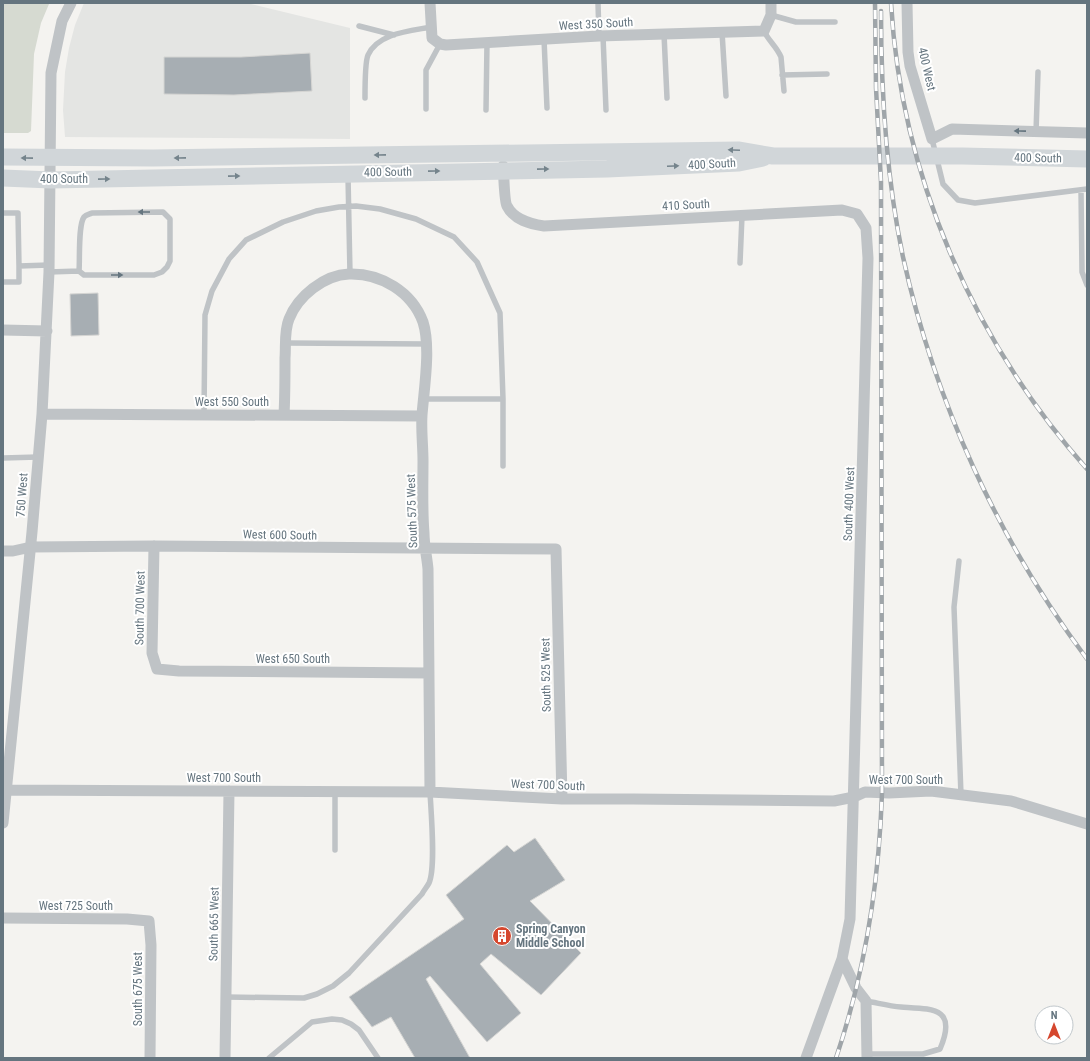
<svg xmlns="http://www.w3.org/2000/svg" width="1090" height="1061" font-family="'Roboto Condensed',sans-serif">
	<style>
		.built { fill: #e4e5e3 }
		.green { fill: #d6dad1 }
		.building { fill: #a7aeb3; stroke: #d5d5d3 }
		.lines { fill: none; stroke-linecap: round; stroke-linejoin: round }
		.service { stroke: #bfc3c6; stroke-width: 5.5 }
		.minor { stroke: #bfc3c6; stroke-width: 11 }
		.primary { stroke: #d1d6d9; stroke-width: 17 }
		.rail-casing { stroke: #9fa5a9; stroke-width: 4.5 }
		.rail { stroke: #fff; stroke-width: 3; stroke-dasharray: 9; stroke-linecap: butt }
		.oneway { fill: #65757f }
		.oneway2 { fill: #75848c }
		.labels { text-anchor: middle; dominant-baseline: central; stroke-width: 4; stroke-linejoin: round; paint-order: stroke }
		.street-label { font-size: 12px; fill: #65757f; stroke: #fff }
		.poi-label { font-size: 12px; font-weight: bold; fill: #65757f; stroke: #fff; text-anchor: start }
	</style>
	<rect width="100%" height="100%" fill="#f4f3f0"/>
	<path class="built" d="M84,3H247L350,28V139L65,137L63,110L65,72L69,48L75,25Z"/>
	<path class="green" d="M3,3H48L49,4L41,23L34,54L31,131L28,133H3Z"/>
	<path class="building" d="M310,53L312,91L234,95L164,94V57H241Z
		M98,293L99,335L71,336L70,294Z
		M535,838L565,880L530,901L581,953L541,995L491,954L480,964L521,1013L487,1042L430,976L426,979L470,1058H415L391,1017L372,1027L349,997L464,919L446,895L507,845L514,852Z"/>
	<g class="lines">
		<path class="service" d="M598,3L599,36
			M771,15L796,22H835
			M359,26L394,35
			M764,31C768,40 777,47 781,57L784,91
			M722,32L726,96
			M664,34L667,98
			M603,36L606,110
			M544,39L547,108
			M782,75L827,74
			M365,98C365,89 365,62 368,55C378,33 410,31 431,27
			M426,109V70L440,44
			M486,110L487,43
			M1036,132L1038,72
			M932,139L943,184L958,200L975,203L1087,189
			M348,176L350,274
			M1081,190L1082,272L1087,285
			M3,213H18L19,266L49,265
			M740,263L742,216
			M49,272L79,271L84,275H154L162,272L167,267L170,261V219L163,212L92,213C90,214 86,215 84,217C78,225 80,260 79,271
			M3,282H19V266
			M286,343L427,344
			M204,415L205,315L212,291L229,259L246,240L283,222L316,211L339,207L356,206L380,209L416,219L454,237L477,262L500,313L503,399H424
			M3,458L38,457
			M503,466V399
			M959,561L954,607L961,795
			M335,792V850
			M226,997L304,998L317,994L333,986L349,973L422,894C424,890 427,887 429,883C436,868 431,812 430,792
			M866,1001C878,1003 889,1006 901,1007C932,1009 958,1007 940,1049L923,1054H867
			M269,1058L312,1022L332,1019L342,1020L351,1024L359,1030L378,1058"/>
		<path class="minor" d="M430,3L432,38L440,44L446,45L599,36L764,31L771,15V3
			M907,3L908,52L910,66L932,139L952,129L1087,133
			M503,166C504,173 504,201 507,206C514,220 530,224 544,226L842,210L857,214L866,228L868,258L850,919L842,959L806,1058
			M3,330L47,331
			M42,414L422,416
			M284,415C285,396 285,377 285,358C286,346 284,331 289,319C298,296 324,275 349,274C381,273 412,292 423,322C431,347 424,389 422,415C421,430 423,446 423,461C423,485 422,509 424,533C424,545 427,557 428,569L430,792
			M154,546L152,653L157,669L179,671L429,673
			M3,551H13L31,547L154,546L556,549L562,799
			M3,790L430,792L562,799H633L834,801L854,797L865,792L889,793L931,791L1011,801L1087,824
			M3,823L32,532L42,414L49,272L51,73L62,21L71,3
			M3,918L127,919L149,921L151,945L150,1058
			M842,959L856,988L866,1001L867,1058
			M225,1058L229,791"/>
		<path class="primary" d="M3,157L153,158L738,150L773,156H962L1087,159
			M3,178L51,180L607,169L739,163L763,158"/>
		<defs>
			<path id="rail" d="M891,3C901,175 973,341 1087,469
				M881,11C881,93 886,176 903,257C935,402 998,540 1087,659
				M836,1058C865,972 879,883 882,793L881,182L876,88L875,3"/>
		</defs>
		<use href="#rail" class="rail-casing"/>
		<use href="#rail" class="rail"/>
	</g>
	<defs><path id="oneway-solid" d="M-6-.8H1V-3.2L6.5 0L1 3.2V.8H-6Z"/></defs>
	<g class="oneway">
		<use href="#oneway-solid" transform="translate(1020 131) rotate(-179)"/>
		<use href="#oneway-solid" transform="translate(144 212) rotate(180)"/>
		<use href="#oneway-solid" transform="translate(117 275)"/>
	</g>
	<g class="oneway2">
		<use href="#oneway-solid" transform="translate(734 150) rotate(-178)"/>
		<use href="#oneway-solid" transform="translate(380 155) rotate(179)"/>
		<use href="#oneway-solid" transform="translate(27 158) rotate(-179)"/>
		<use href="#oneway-solid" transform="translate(180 158) rotate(179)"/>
		<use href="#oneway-solid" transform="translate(673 166) rotate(-2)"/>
		<use href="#oneway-solid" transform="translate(543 169) rotate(-1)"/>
		<use href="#oneway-solid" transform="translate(434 171) rotate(-1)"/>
		<use href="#oneway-solid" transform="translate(234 176) rotate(-1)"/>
		<use href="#oneway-solid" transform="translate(104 179) rotate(-1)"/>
	</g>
	<defs>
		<symbol id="building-disc" viewBox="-11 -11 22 22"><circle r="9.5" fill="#d5472e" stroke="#fff"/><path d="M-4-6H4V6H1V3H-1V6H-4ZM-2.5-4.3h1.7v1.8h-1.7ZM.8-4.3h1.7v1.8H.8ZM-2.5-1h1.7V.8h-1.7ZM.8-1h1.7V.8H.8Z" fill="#fff"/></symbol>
	</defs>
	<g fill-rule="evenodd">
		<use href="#building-disc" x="491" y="925" width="22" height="22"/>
	</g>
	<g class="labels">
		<g class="street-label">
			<text transform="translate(596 24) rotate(-3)">West 350 South</text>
			<text transform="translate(927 69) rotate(77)">400 West</text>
			<text transform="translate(1038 158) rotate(1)">400 South</text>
			<text transform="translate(712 164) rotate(-3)">400 South</text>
			<text transform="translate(388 172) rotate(-1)">400 South</text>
			<text x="64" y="179">400 South</text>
			<text transform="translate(686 205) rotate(-3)">410 South</text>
			<text x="232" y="402">West 550 South</text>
			<text transform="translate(22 495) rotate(-86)">750 West</text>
			<text transform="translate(849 504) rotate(-88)">South 400 West</text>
			<text transform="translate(412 511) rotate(-92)">South 575 West</text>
			<text transform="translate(280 535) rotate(1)">West 600 South</text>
			<text transform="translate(140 608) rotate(-89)">South 700 West</text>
			<text x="293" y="659">West 650 South</text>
			<text transform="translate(546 675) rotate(-91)">South 525 West</text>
			<text x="224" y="778">West 700 South</text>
			<text x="906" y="780">West 700 South</text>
			<text transform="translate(548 785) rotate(2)">West 700 South</text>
			<text x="76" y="906">West 725 South</text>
			<text transform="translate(214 924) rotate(-89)">South 665 West</text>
			<text transform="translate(138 989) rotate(-90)">South 675 West</text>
		</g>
		<g class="poi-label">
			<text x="516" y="929">Spring Canyon<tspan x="516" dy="14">Middle School</tspan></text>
		</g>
	</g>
	<rect width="1090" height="1061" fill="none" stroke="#65757f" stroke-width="8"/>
	<g transform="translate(1054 1025)"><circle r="19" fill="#ffffff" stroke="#c1c8cc"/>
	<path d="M0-3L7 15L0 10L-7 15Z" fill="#d5472e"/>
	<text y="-6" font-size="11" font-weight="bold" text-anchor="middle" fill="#65757f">N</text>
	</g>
</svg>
